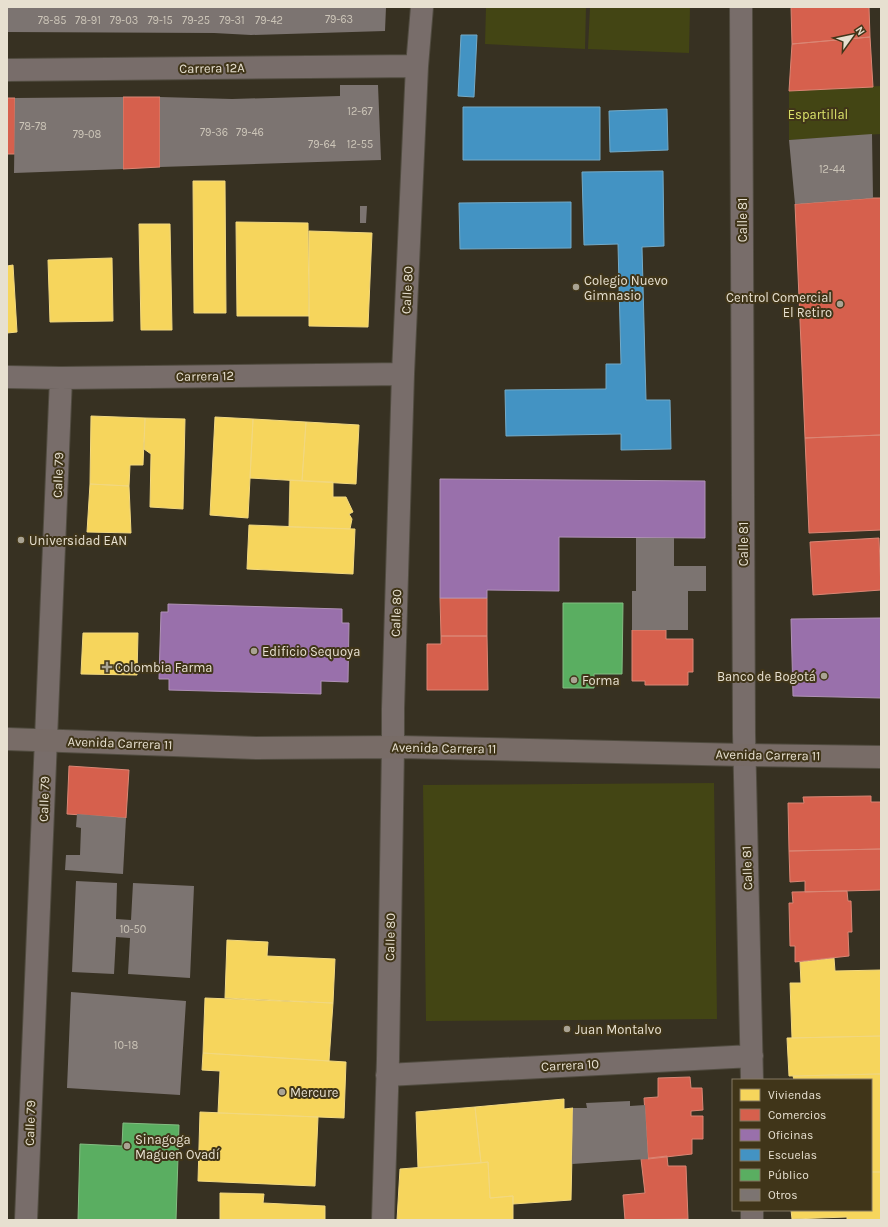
<svg xmlns="http://www.w3.org/2000/svg" width="888" height="1227" font-family="Karla,sans-serif">
	<style>
		.green { fill: #434514 }
		.homes { fill: #f6d55c; stroke: #f2d87f }
		.shops { fill: #d6604d; stroke: #db8674 }
		.offices { fill: #9970ab; stroke: #b092b6 }
		.schools { fill: #4393c3; stroke: #74aac7 }
		.public { fill: #5aae61; stroke: #84bd82 }
		.building { fill: #7c7471 }
		.lines { fill: none; stroke-linecap: round; stroke-linejoin: round }
		.minor-casing { stroke: #514c40; stroke-width: 24 }
		.major-casing { stroke: #514c40; stroke-width: 24 }
		.minor { stroke: #786d6a; stroke-width: 22 }
		.major { stroke: #786c67; stroke-width: 22 }
		.poi-dot { fill: #a9a393; stroke: #403519; stroke-width: 1.5 }
		.labels { text-anchor: middle; dominant-baseline: central; stroke-width: 4; stroke-linejoin: round; paint-order: stroke }
		.number-label { font-size: 11px; fill: #ccc5b8 }
		.street-label { font-size: 13px; fill: #e7e0d0; stroke: #403519 }
		.park-label { font-size: 13px; fill: #dbe26a; stroke: #403519 }
		.poi-label { font-size: 13px; fill: #e7e0d0; stroke: #403519; text-anchor: start }
	</style>
	<rect width="100%" height="100%" fill="#373122"/>
	<path class="green" d="M486,7H586L585,49L485,44Z
		M590,7H690L689,53L588,49Z
		M881,86V134L789,140V91Z
		M714,783L717,1019L426,1021L423,785Z"/>
	<path class="homes" d="M193,181H225L226,313H194Z
		M236,222L308,223L309,316H237Z
		M139,224H170L172,330H141Z
		M309,231L372,233L368,327L309,326Z
		M112,258L113,321L50,322L48,260Z
		M13,265L17,332L7,333V266Z
		M91,416L145,418L143,465H130L129,486L90,484Z
		M215,417L253,419L248,518L210,515Z
		M145,418L185,419L183,509L150,507L151,454L144,449Z
		M253,419L306,422L302,481L250,478Z
		M306,422L359,425L356,484L302,481Z
		M290,480L333,482V497H346L353,512L349,514L352,519L350,529L289,527Z
		M90,484L129,486L131,533L87,532Z
		M249,525L355,529L353,574L247,569Z
		M83,633H138L137,675L81,674Z
		M227,940L268,942L267,956L335,959L333,1003L225,998Z
		M834,958L835,971L881,970V1036L792,1038L790,983H801L800,962Z
		M205,998L333,1003L329,1061L203,1053Z
		M881,1036V1074L789,1076L787,1038Z
		M203,1053L346,1062L344,1118L218,1113L220,1071L202,1070Z
		M881,1074V1172H871V1080H794L793,1076Z
		M564,1099V1109L573,1108L571,1200L513,1204V1196L490,1198L488,1162L481,1163L475,1107Z
		M475,1107L481,1163L418,1168L416,1112Z
		M200,1112L318,1117L315,1186L198,1181Z
		M488,1162L490,1198L513,1196V1220H397L400,1169Z
		M871,1172H881V1220H847V1217L792,1219L791,1210H871Z
		M220,1193L264,1194L263,1203L325,1206V1220H220Z"/>
	<path class="shops" d="M791,7H869L870,37L792,44Z
		M870,37L873,87L789,91L792,44Z
		M123,97H160V167L123,169Z
		M7,98H15V154H7Z
		M873,198H881V435L805,438L795,204Z
		M881,435V530L809,533L805,438Z
		M879,538L881,590L813,595L810,542Z
		M440,598H487V636H441Z
		M632,630H666V639H693V672H688V685H645V681H632Z
		M441,636H487L488,690H427V644H441Z
		M69,766L129,770L126,818L67,814Z
		M871,796V802H881V849L789,851L788,803H804L803,797Z
		M881,849V890L805,892V881L790,882L789,851Z
		M847,891L848,901H851L852,932H848L849,956L795,962V946H790L789,903H793L792,892Z
		M690,1077L691,1088H702L703,1110L691,1111V1116H703V1139H692V1154L648,1159L644,1098L658,1097V1078Z
		M667,1156L668,1166H686L688,1219L625,1220L623,1195L645,1193L641,1159Z"/>
	<path class="offices" d="M440,479L705,481V538L559,537V591L487,590V598H440Z
		M168,604L342,609V623H349L348,682L321,681V694L169,690V679H159L161,612H168Z
		M881,618V698L793,696L791,619Z"/>
	<path class="schools" d="M461,35H477L474,97L458,96Z
		M463,107H600V160H463Z
		M667,109L668,150L610,152L609,111Z
		M663,171L664,246L642,247L646,400H670L671,449L621,450V434L506,436L505,390L606,389V364H621L618,244L584,245L582,172Z
		M571,202V248L460,249L459,203Z"/>
	<path class="public" d="M563,603H623L622,674H594V688H563Z
		M123,1123L179,1125L176,1220H78L80,1144L122,1146Z"/>
	<path class="building" d="M7,7H386L385,31L251,35L214,33L7,32Z
		M340,85H378L381,160L160,167V97L232,99L340,96Z
		M123,97V169L14,173L15,98Z
		M872,134L873,198L795,204L789,140Z
		M360,206H367L366,223H360Z
		M636,538H674V566H706V591H688V630H632V591H636Z
		M77,814L126,818L123,874L65,870L66,855H80L81,828L76,827Z
		M76,881L117,883L116,919L131,920L133,883L194,886L190,978L128,974L130,938L116,937L114,974L72,972Z
		M71,992L186,1001L180,1095L67,1088Z
		M630,1101V1106L645,1105L648,1159L572,1164L573,1108H587L586,1103Z"/>
	<g class="lines">
		<defs>
			<path id="minor" d="M741,7L744,734L752,1080
				M7,70L417,66
				M7,377L61,378L403,374
				M387,1075L752,1056
				M26,1220L61,378
				M383,1220L388,1059L393,747V709L403,374L417,66L422,7
				M752,1220V1210"/>
			<path id="major" d="M7,739L256,748L400,747L744,755L881,757"/>
		</defs>
		<use href="#minor" class="minor-casing"/>
		<use href="#major" class="major-casing"/>
		<use href="#minor" class="minor"/>
		<use href="#major" class="major"/>
	</g>
	<g class="poi-dot">
		<circle cx="576" cy="287" r="4"/>
		<circle cx="840" cy="304" r="4"/>
		<circle cx="21" cy="540" r="4"/>
		<circle cx="254" cy="651" r="4"/>
		<path d="M105 661h4v4h4v4h-4v4h-4v-4h-4v-4h4z"/>
		<circle cx="824" cy="676" r="4"/>
		<circle cx="574" cy="680" r="4"/>
		<circle cx="567" cy="1029" r="4"/>
		<circle cx="282" cy="1092" r="4"/>
		<circle cx="127" cy="1146" r="4"/>
	</g>
	<g class="labels">
		<g class="number-label">
			<text x="339" y="19">79-63</text>
			<text x="52" y="20">78-85</text>
			<text x="88" y="20">78-91</text>
			<text x="124" y="20">79-03</text>
			<text x="160" y="20">79-15</text>
			<text x="196" y="20">79-25</text>
			<text x="232" y="20">79-31</text>
			<text x="269" y="20">79-42</text>
			<text x="360" y="111">12-67</text>
			<text x="33" y="126">78-78</text>
			<text x="214" y="132">79-36</text>
			<text x="250" y="132">79-46</text>
			<text x="87" y="134">79-08</text>
			<text x="322" y="144">79-64</text>
			<text x="360" y="144">12-55</text>
			<text x="832" y="169">12-44</text>
			<text x="133" y="929">10-50</text>
			<text x="126" y="1045">10-18</text>
		</g>
		<g class="street-label">
			<text transform="translate(212 68) rotate(-1)">Carrera 12A</text>
			<text transform="translate(742 220) rotate(-90)">Calle 81</text>
			<text transform="translate(407 290) rotate(-87)">Calle 80</text>
			<text transform="translate(205 376) rotate(-1)">Carrera 12</text>
			<text transform="translate(58 475) rotate(-88)">Calle 79</text>
			<text transform="translate(743 544) rotate(-90)">Calle 81</text>
			<text transform="translate(396 613) rotate(-88)">Calle 80</text>
			<text transform="translate(120 743) rotate(2)">Avenida Carrera 11</text>
			<text transform="translate(444 748) rotate(1)">Avenida Carrera 11</text>
			<text transform="translate(768 755) rotate(1)">Avenida Carrera 11</text>
			<text transform="translate(44 799) rotate(-88)">Calle 79</text>
			<text transform="translate(747 868) rotate(-92)">Calle 81</text>
			<text transform="translate(390 937) rotate(-89)">Calle 80</text>
			<text transform="translate(570 1065) rotate(-3)">Carrera 10</text>
			<text transform="translate(30 1123) rotate(-88)">Calle 79</text>
		</g>
		<g class="park-label">
			<text x="818" y="114">Espartillal</text>
		</g>
		<g class="poi-label">
			<text x="584" y="280">Colegio Nuevo<tspan x="584" dy="15">Gimnasio</tspan></text>
			<text x="832" y="297" text-anchor="end">Centrol Comercial<tspan x="832" dy="15">El Retiro</tspan></text>
			<text x="29" y="540">Universidad EAN</text>
			<text x="262" y="651">Edificio Sequoya</text>
			<text x="115" y="667">Colombia Farma</text>
			<text x="816" y="676" text-anchor="end">Banco de Bogotá</text>
			<text x="582" y="680">Forma</text>
			<text x="575" y="1029">Juan Montalvo</text>
			<text x="290" y="1092">Mercure</text>
			<text x="135" y="1139">Sinagoga<tspan x="135" dy="15">Maguen Ovadí</tspan></text>
		</g>
	</g>
	<rect width="888" height="1227" fill="none" stroke="#e7e0d0" stroke-width="16"/>
	<rect x="732" y="1079" width="140" height="132" fill="#403519" stroke="#837962"/>
	<rect x="740" y="1089" width="20" height="12" fill="#f6d55c" stroke="#837962"/>
	<text x="768" y="1099" font-size="12" fill="#e7e0d0">Viviendas</text>
	<rect x="740" y="1109" width="20" height="12" fill="#d6604d" stroke="#837962"/>
	<text x="768" y="1119" font-size="12" fill="#e7e0d0">Comercios</text>
	<rect x="740" y="1129" width="20" height="12" fill="#9970ab" stroke="#837962"/>
	<text x="768" y="1139" font-size="12" fill="#e7e0d0">Oficinas</text>
	<rect x="740" y="1149" width="20" height="12" fill="#4393c3" stroke="#837962"/>
	<text x="768" y="1159" font-size="12" fill="#e7e0d0">Escuelas</text>
	<rect x="740" y="1169" width="20" height="12" fill="#5aae61" stroke="#837962"/>
	<text x="768" y="1179" font-size="12" fill="#e7e0d0">Público</text>
	<rect x="740" y="1189" width="20" height="12" fill="#7c7471" stroke="#837962"/>
	<text x="768" y="1199" font-size="12" fill="#e7e0d0">Otros</text>
	<g transform="translate(852 36) rotate(57)" stroke="#403519" stroke-width="3" paint-order="stroke">
	<path d="M0-3L7 15L0 10L-7 15Z" fill="#e7e0d0"/>
	<text y="-6" font-size="11" font-weight="bold" text-anchor="middle" fill="#e7e0d0">N</text>
	</g>
</svg>
